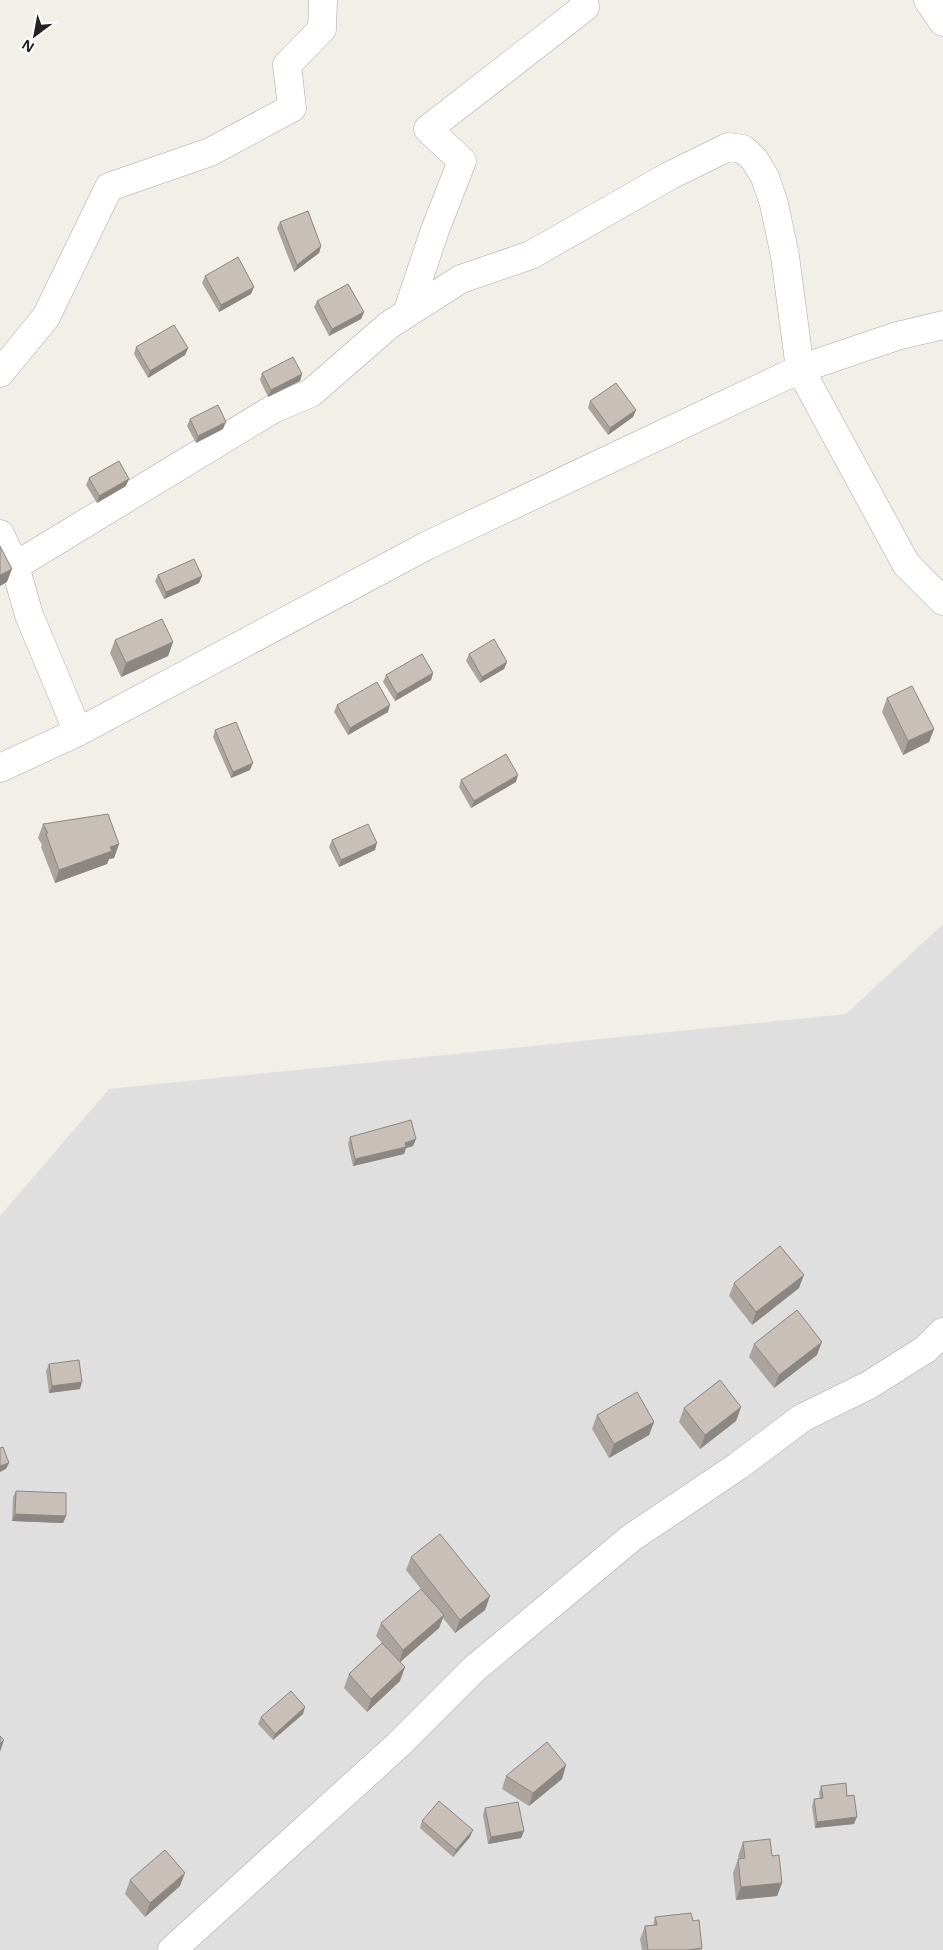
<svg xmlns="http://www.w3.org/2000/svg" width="943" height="1950" font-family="'Open Sans',sans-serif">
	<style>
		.residential { fill: #e0dfdf }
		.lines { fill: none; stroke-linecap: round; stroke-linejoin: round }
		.minor-casing { stroke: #a9a9a9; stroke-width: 29 }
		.minor { stroke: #fff; stroke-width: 28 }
		.wall { fill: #aba49e }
		.shaded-wall { fill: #8b8681 }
		.building { fill: #c7bfb8; stroke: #8b8681 }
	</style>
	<rect width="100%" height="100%" fill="#f2efe9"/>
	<path class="residential" d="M943,924V1950H0V1216L109,1089L846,1014Z"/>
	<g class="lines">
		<defs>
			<path id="minor" d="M928,0L943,22
				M407,313L435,230L462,161L428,129L585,7L584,0
				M0,373L46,317L109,187L210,152L292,108L287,65L322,29L323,0
				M0,534L15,566L29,615L78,732
				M15,566L273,409L311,393L389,325L461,279L531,255L669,176L728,147L743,149L754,159L765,177L774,204L785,256L800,369L906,564L943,601
				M0,768L78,732L428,545L800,369L897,336L943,325
				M172,1950L398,1745L474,1669L631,1538L738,1466L802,1418L869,1385L926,1349L943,1332"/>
		</defs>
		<use href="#minor" class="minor-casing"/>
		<use href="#minor" class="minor"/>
	</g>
	<path class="wall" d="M280,222L321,246L319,253L294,272L277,228Z
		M205,276L251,294L219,312L202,283Z
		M317,301L364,312L361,319L329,336L314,307Z
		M136,347L188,348L185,355L148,378L134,354Z
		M262,373L302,374L300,381L268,397L260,380Z
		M590,401L636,410L633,417L608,435L588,408Z
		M190,419L223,429L196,443L187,426Z
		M89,478L126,486L97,503L86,485Z
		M158,575L202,576L199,583L164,599L155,581Z
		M115,640L173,642L168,656L121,677L110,653Z
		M469,654L507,662L504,669L480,683L466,661Z
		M433,673L431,680L395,701L383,682L386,675Z
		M887,698L934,729L929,742L903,755L882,712Z
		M337,705L388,712L348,735L334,712Z
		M215,730L250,770L231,778L213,737Z
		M461,780L516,782L471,808L459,787Z
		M43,824L119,844L114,858L109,859L107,864L55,883L41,847L42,845L38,838Z
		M332,840L375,850L339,867L329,847Z
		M350,1137L416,1139L413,1146L406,1148L404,1154L353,1166L348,1144Z
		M734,1283L799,1288L752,1325L729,1296Z
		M754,1344L817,1355L774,1388L749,1357Z
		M49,1364L80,1389L49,1393L46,1371Z
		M741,1407L736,1421L700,1449L679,1422L684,1408Z
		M597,1415L654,1422L649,1435L609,1458L592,1429Z
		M16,1491L66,1516L63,1523L12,1521L13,1497Z
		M411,1557L490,1596L485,1610L455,1633L443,1618L439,1628L400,1662V1681L367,1712L344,1688L349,1674L382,1643L376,1636L381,1623L421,1589L406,1570Z
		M303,1714L273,1740L258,1724L261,1717Z
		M566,1765L562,1779L529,1806L502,1789L506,1776Z
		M821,1786L847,1796L854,1824L815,1828L812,1806L814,1799H820L819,1793Z
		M485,1808L524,1831L521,1838L488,1844L483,1815Z
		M422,1821L470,1837L453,1857L420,1828Z
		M743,1842L772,1856L782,1883L777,1896L736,1900L733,1873L738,1859H739L738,1856Z
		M130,1880L180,1886L145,1917L125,1894Z
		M655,1917L693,1921L702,1950H642L640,1939L645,1926L653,1925Z"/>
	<path class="shaded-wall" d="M321,246L319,253L294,272L297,265Z
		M254,287L251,294L219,312L221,305Z
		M364,312L361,319L329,336L332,329Z
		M188,348L185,355L148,378L150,371Z
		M302,374L300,381L268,397L271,390Z
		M636,410L633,417L608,435L610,428Z
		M226,422L223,429L196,443L198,436Z
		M129,479L126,486L97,503L99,496Z
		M12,569L7,582L0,586V575Z
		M202,576L199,583L164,599L166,592Z
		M173,642L168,656L121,677L126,663Z
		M507,662L504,669L480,683L482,677Z
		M433,673L431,680L395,701L397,694Z
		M390,705L388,712L348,735L350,728Z
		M934,729L929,742L903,755L908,741Z
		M253,763L250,770L231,778L233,772Z
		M518,775L516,782L471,808L474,801Z
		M377,843L375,850L339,867L341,860Z
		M119,844L114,858L109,859L107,864L55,883L59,870L110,847Z
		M416,1139L413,1146L406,1148L404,1154L353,1166L355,1159Z
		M804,1275L799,1288L752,1325L756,1312Z
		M822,1342L817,1355L774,1388L779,1375Z
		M82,1382L80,1389L49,1393L52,1386Z
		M741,1407L736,1421L700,1449L705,1435Z
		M654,1422L649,1435L609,1458L614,1444Z
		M9,1463L6,1469L0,1472V1466Z
		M15,1514L66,1516L63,1523L12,1521Z
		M490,1596L485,1610L455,1633L460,1620Z
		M444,1615L439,1628L399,1663L403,1650Z
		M405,1667L400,1681L367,1712L371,1699Z
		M305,1707L303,1714L273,1740L275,1734Z
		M4,1740L0,1752V1744Z
		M566,1765L562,1779L529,1806L533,1793Z
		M857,1817L854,1824L815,1828L817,1822Z
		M473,1830L470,1837L453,1857L456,1850Z
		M524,1831L521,1838L488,1844L491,1837Z
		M185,1873L180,1886L145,1917L150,1903Z
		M782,1883L777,1896L736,1900L741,1887Z"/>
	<path class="building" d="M308,211L321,246L297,265L280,222Z
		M238,257L254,287L221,305L205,276Z
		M348,284L364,312L332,329L317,301Z
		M174,325L188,348L150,371L136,347Z
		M293,357L302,374L271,390L262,373Z
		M616,383L636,410L610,428L590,401Z
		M218,405L226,422L198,436L190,419Z
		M119,461L129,479L99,496L89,478Z
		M0,546L12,569L0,575Z
		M194,559L202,576L166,592L158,575Z
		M162,619L173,642L126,663L115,640Z
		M494,639L507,662L482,677L469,654Z
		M422,654L433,673L397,694L386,675Z
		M377,682L390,705L350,728L337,705Z
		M912,686L934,729L908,741L887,698Z
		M236,722L253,763L233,772L215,730Z
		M506,754L518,775L474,801L461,780Z
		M108,814L119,844L110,847L112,851L59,870L46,834L48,833L43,824Z
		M368,824L377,843L341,860L332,840Z
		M411,1120L416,1139L405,1143L406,1147L355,1159L350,1137Z
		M780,1246L804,1275L756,1312L734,1283Z
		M797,1310L822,1342L779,1375L754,1344Z
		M79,1360L82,1382L52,1386L49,1364Z
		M720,1380L741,1407L705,1435L684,1408Z
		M637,1392L654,1422L614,1444L597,1415Z
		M3,1447L9,1463L0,1466V1448Z
		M16,1491L66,1493V1516L15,1514Z
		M440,1534L490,1596L460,1620L411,1557Z
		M421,1589L444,1615L403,1650L381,1623Z
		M382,1643L405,1667L371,1699L349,1674Z
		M291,1691L305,1707L275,1734L261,1717Z
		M0,1736L4,1740L0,1744Z
		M547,1742L566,1765L533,1793L506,1776Z
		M846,1783L847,1796L854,1795L857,1817L817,1822L814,1799L823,1798L821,1786Z
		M439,1801L473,1830L456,1850L422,1821Z
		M518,1802L524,1831L491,1837L485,1808Z
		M770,1839L772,1856L779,1855L782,1883L741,1887L738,1859L745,1858L743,1842Z
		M165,1850L185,1873L150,1903L130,1880Z
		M691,1913L693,1921L699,1920L702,1948L688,1950H648L645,1926L657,1925L655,1917Z"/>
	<g transform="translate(35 35) rotate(212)" stroke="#ffffff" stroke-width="4" paint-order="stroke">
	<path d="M0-4L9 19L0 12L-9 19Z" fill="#222222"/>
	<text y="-8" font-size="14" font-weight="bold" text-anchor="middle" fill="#222222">N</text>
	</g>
</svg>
